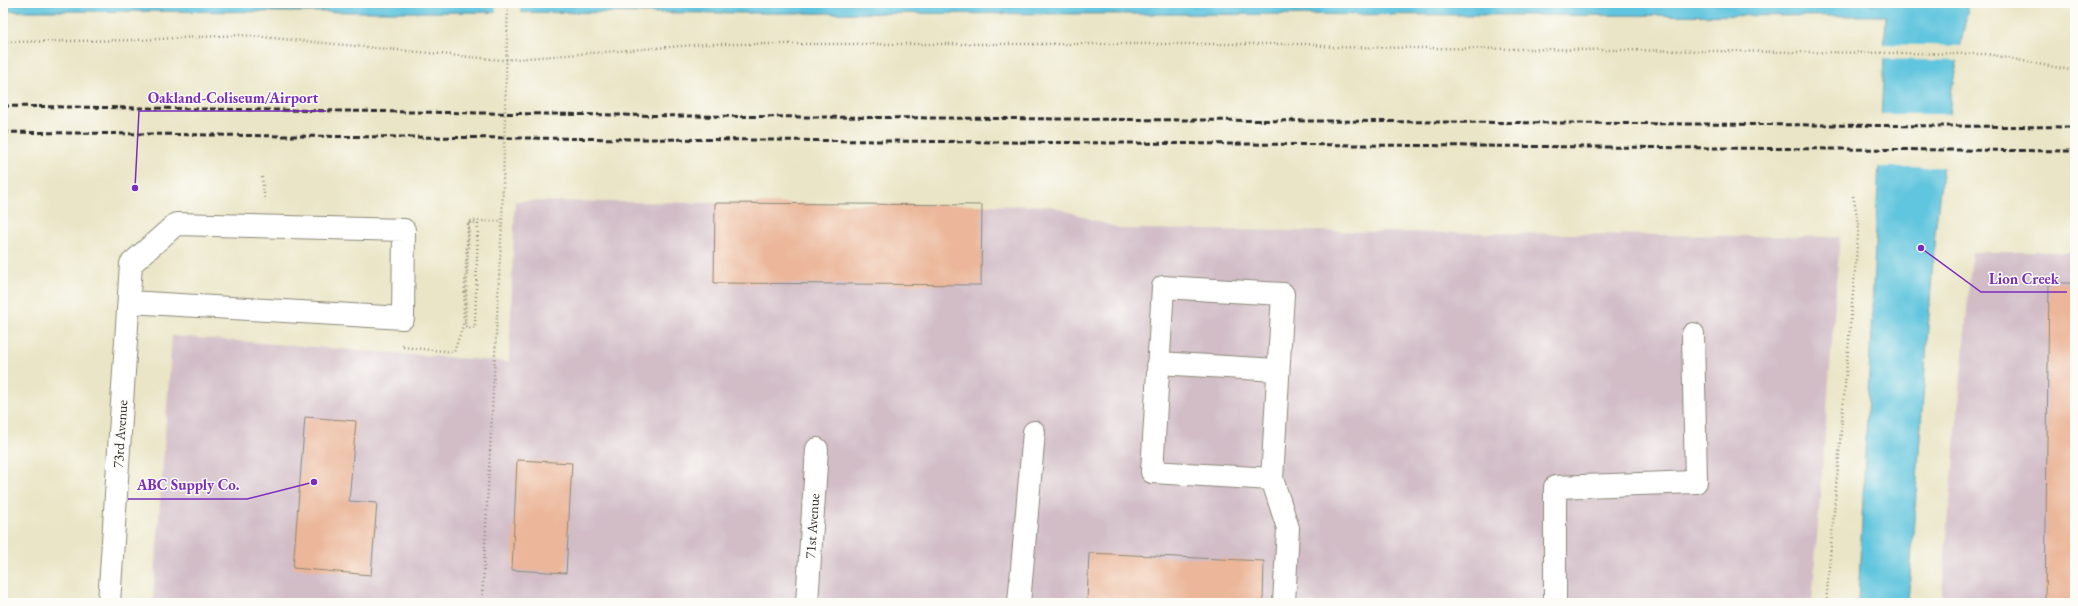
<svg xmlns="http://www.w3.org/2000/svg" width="2078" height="606" font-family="'EB Garamond',serif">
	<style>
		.industrial { fill: #d2bdc7 }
		.water { fill: #60c5de; stroke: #467884 }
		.pier { fill: #eae5c6 }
		.building { fill: #ebb699 }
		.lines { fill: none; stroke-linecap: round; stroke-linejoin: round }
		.minor-casing { stroke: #8a8878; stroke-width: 24 }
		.path { stroke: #8a8878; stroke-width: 2.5; stroke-dasharray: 1 3; stroke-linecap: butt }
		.minor { stroke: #fff; stroke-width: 22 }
		.rail { stroke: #2b2b2b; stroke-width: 3; stroke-dasharray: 6 3; stroke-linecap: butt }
		.path-bridge { stroke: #8a8878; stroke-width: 2.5; stroke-dasharray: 1 3; stroke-linecap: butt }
		.labels { text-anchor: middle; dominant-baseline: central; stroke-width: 3; stroke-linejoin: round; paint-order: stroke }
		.street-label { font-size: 14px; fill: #2b2b2b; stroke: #fdfcf7 }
		.leader { fill: none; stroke: #7b2cbf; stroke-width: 1.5 }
		.callout-dot { fill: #7b2cbf; stroke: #fdfcf7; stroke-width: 1.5 }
		.callout-label { font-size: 15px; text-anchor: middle; font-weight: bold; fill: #7b2cbf; stroke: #fdfcf7; stroke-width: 3; stroke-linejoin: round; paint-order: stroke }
	</style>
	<rect width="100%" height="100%" fill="#fdfcf7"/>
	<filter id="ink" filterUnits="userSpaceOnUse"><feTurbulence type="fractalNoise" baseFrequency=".025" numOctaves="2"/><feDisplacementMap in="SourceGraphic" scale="8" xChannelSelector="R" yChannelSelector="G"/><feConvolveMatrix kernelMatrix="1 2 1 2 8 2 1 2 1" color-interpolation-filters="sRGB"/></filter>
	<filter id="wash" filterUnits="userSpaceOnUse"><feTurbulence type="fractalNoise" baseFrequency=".012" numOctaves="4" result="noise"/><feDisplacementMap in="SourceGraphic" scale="16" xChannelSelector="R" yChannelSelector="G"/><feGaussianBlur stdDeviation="0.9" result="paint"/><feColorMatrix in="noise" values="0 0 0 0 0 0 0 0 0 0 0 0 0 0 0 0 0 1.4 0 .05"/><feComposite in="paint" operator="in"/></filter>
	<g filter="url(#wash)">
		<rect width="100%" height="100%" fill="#eae5c6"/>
		<path class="industrial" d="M515,201L1051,206L1121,229L1840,237L1812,603H153L172,336L509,362Z
			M1972,252H2075V603H1941Z"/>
		<path class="water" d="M3,3H1969L1952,88L1935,233L1908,603H1858L1886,16L3,11Z"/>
		<path class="pier" d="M496,3H521L520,15L496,14Z
			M1883,44L1963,46L1960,61L1882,59Z
			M1880,114H1951L1945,167H1877Z"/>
		<g id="blocks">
			<path class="building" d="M715,203L982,205L981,285L714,283Z
				M2049,283H2075V603H2045Z
				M305,417L356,421L349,501L377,503L371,575L293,568Z
				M517,460L572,463L566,573L512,570Z
				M1089,553L1264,561L1263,603H1087Z"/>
		</g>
	</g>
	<g filter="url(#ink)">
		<use href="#blocks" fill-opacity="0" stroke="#8a8878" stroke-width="1"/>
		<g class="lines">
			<defs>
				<path id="minor" d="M1158,363L1278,370
					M1272,479L1152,472L1163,287L1283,294L1272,479L1288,528L1284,603
					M109,603L131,264L176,224L404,230L403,318L129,302
					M807,603L817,449
					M1019,603L1034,432
					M1555,603V487L1696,482L1693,334"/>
			</defs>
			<use href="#minor" class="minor-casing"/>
			<path class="path" d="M3,42L137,40L241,35L502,60L707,44H1307L1332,47L1987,54L2075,71
				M262,177L265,201
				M402,344V347L454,352L463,326L468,223L473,222L478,224
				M1826,603L1859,224L1853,196"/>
			<use href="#minor" class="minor"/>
			<path class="rail" d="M3,106L686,116L2075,127
				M3,132L286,136L2075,151"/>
			<path class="path-bridge" d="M478,224L475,327L470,328L465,326L469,221H502
				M482,603L502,221L508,3"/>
		</g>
	</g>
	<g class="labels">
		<g class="street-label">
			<text transform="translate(120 434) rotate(-86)">73rd Avenue</text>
			<text transform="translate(812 526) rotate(-86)">71st Avenue</text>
		</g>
	</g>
	<path class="leader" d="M135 188L139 111H326M1921 248L1981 292H2067M314 482L247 499H128"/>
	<g class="callout-dot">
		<circle cx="135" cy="188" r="4"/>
		<circle cx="1921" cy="248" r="4"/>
		<circle cx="314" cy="482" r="4"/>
	</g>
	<g class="callout-label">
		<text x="233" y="103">Oakland-Coliseum/Airport</text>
		<text x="2024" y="284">Lion Creek</text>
		<text x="188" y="490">ABC Supply Co.</text>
	</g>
	<rect width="2078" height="606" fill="none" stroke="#fdfcf7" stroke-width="16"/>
</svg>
